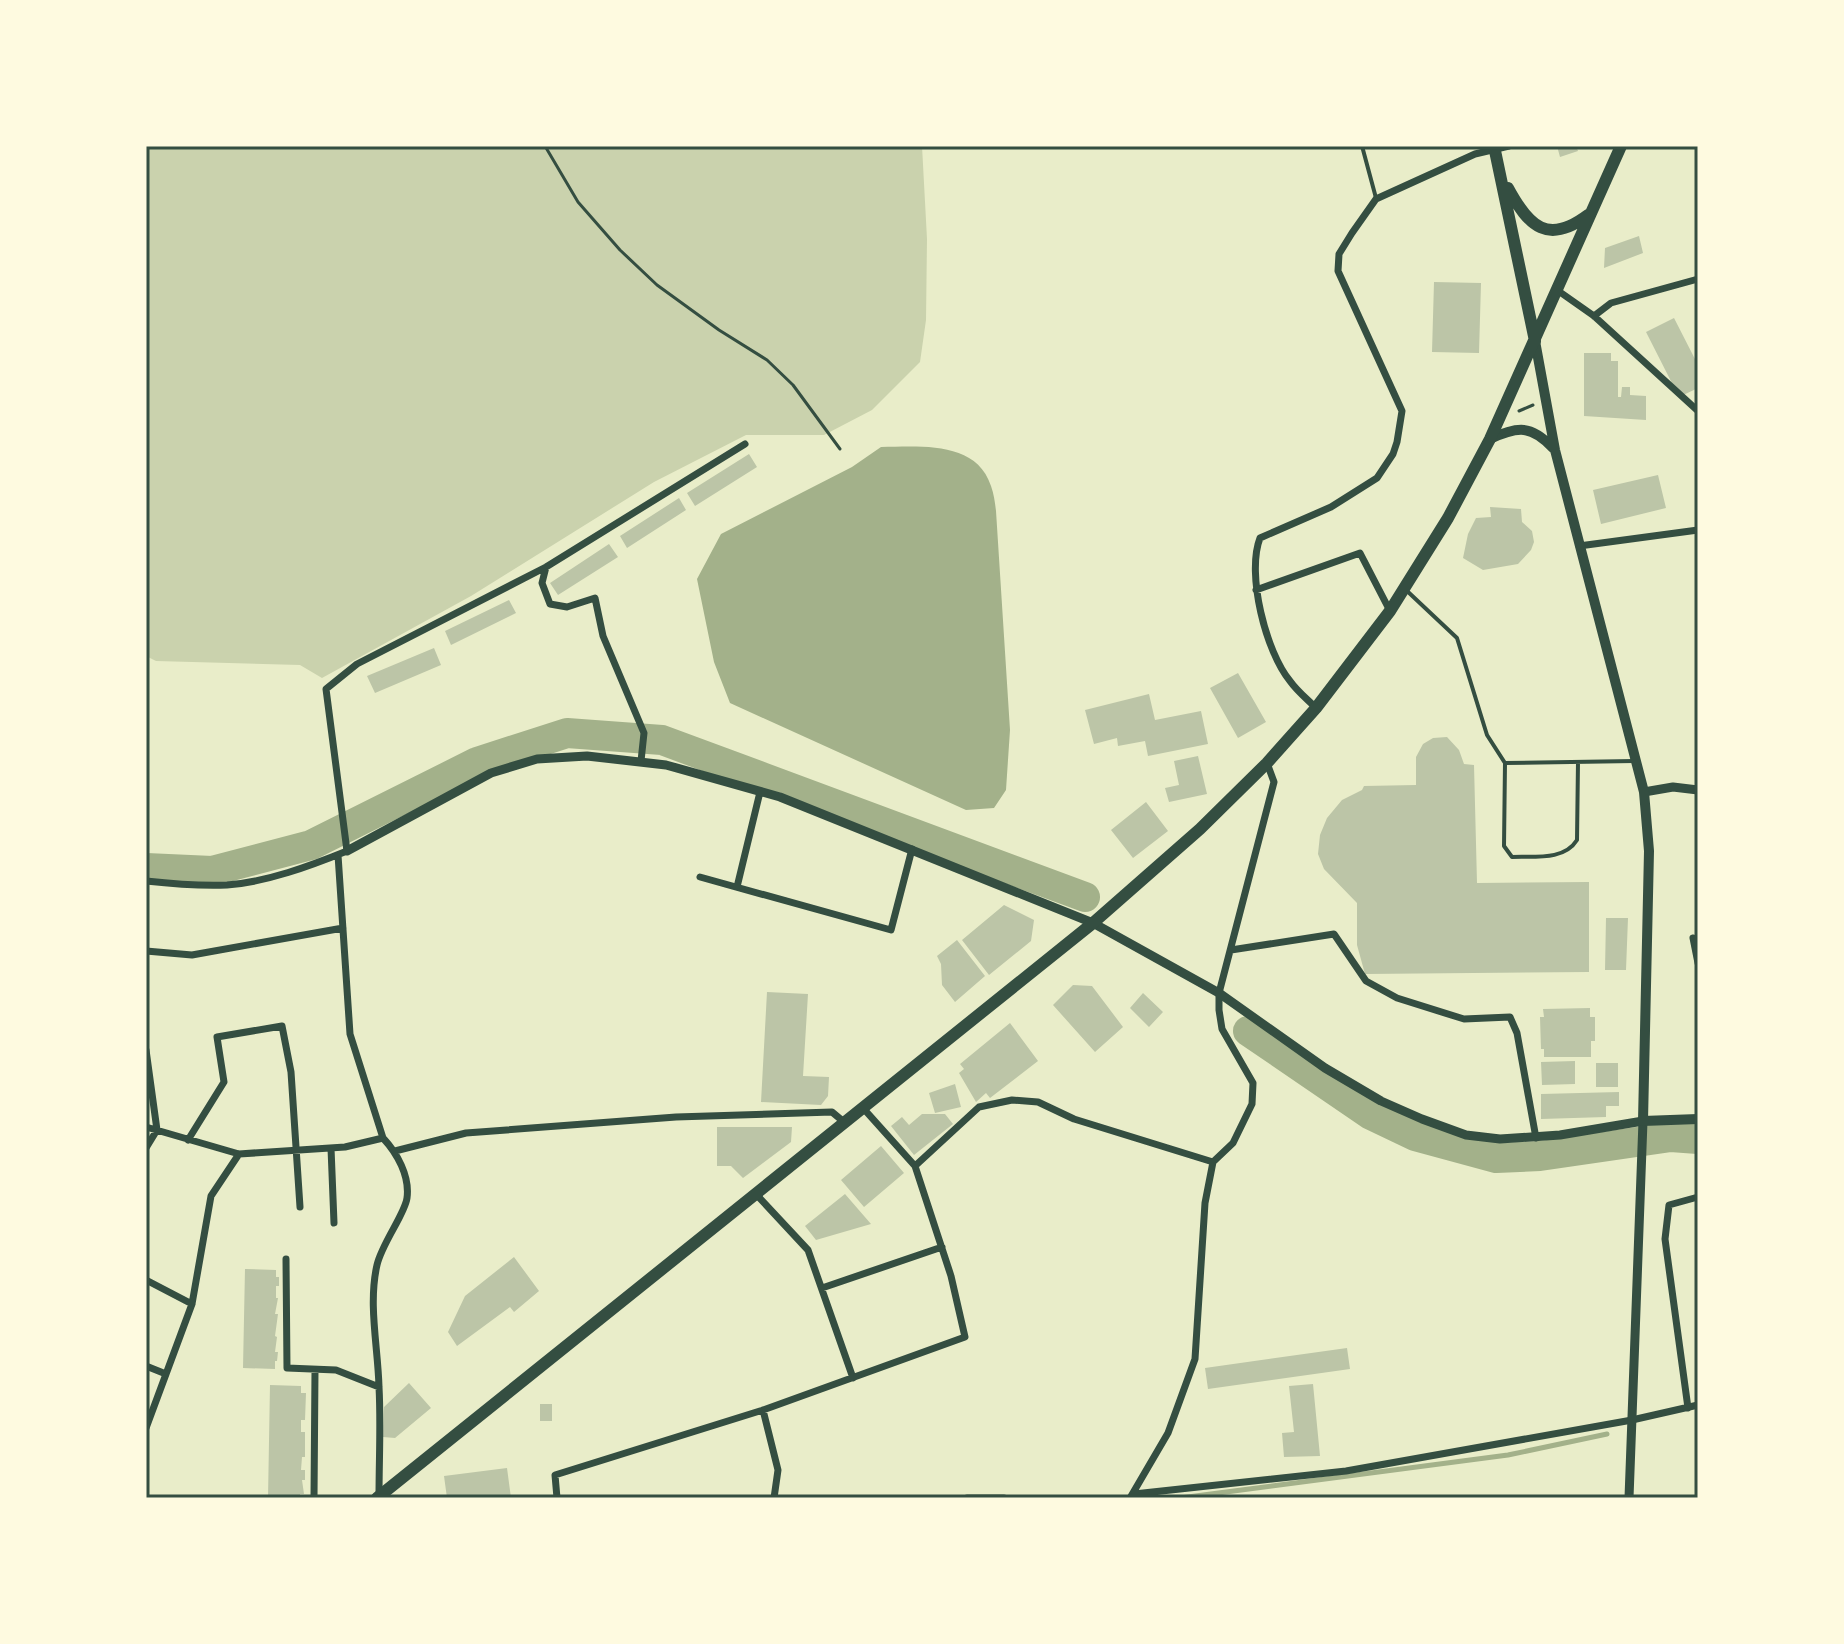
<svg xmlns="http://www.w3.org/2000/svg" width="1844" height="1644" font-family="'Source Serif 4',serif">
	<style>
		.green { fill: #cad2ad }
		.water { fill: #a3b18a }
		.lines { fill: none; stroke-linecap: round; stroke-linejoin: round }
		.stream { stroke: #a3b18a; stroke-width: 5 }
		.river { stroke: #a3b18a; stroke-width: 30 }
		.building { fill: #bcc5a7 }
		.path { stroke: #344e41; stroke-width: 3 }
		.service { stroke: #344e41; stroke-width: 4 }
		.minor { stroke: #344e41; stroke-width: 7 }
		.tertiary { stroke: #344e41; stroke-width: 9 }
		.secondary { stroke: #344e41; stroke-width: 10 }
		.trunk { stroke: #344e41; stroke-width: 12 }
		.neatline { fill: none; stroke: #344e41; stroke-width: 3 }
	</style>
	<rect width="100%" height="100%" fill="#e9edc9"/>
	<path class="green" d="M146,146H922L927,239L926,320L920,362L872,410L824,435H746L654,482L471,596L322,678L300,665L156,661L146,656Z"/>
	<path class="water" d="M881,447C919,447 976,440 991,486C994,494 995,503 996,511L1010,730L1006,790L994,808L966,810L730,703L714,662L697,579L721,534L852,467Z"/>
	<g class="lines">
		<path class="stream" d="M1180,1498L1508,1455L1607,1434"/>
		<path class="river" d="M146,868L212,871L311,845L477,762L567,733L662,740L1085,897
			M1248,1031L1371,1115L1415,1136L1496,1158L1540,1156L1671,1137L1698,1139"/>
	</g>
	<path class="building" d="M1557,146H1576L1578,151L1560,157Z
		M1639,236L1643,253L1604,268L1605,248Z
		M1434,282L1481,283L1479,353L1432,352Z
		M1674,318L1698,365V388L1679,397L1646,332Z
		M1584,353H1611V361H1618V397H1621L1622,387H1630V395L1646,396V420L1584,416Z
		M749,454L757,467L695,506L687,493Z
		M1658,475L1666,508L1601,524L1593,490Z
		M679,498L686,510L627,548L620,536Z
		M1490,507L1521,509L1522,522L1532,531L1534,542L1531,550L1518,564L1483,570L1463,558L1468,534L1476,518L1491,517Z
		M609,544L618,557L558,595L550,583Z
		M509,600L516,613L451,645L445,631Z
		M434,648L441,665L375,693L367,676Z
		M1238,673L1266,722L1238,738L1210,688Z
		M1149,694L1155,720L1201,711L1208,744L1148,756L1145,741L1118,746L1117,738L1094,744L1085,710Z
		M1447,737L1459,750L1464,764L1474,765L1477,883L1589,882V972L1365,974L1357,945V903L1324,869L1318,854L1320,835L1327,818L1342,800L1362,790L1364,786L1416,785V757L1423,744L1433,738Z
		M1198,756L1207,794L1169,802L1165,788L1179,785L1174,761Z
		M1146,802L1168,831L1133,858L1111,830Z
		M1004,905L1034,920L1031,941L989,975L962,940Z
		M1606,918H1628L1626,970H1605Z
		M957,940L985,976L955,1002L942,985L941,964L937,956Z
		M1073,985L1092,986L1123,1027L1095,1052L1053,1005Z
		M767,992L808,994L803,1076L829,1077L828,1096L821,1105L761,1102Z
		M1143,993L1163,1012L1149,1027L1130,1008Z
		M1590,1008V1017H1595V1041H1591V1057H1544V1049H1541L1540,1017H1544L1543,1009Z
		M1010,1023L1038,1061L990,1098L986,1093L976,1102L959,1073L964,1069L960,1064Z
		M1575,1061V1084L1542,1085L1541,1062Z
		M1596,1063H1618V1087H1596Z
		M955,1084L961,1107L935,1113L929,1093Z
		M1619,1092V1106H1606V1117L1541,1119V1094Z
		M922,1114H945L953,1124L914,1155L891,1126L902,1117L909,1125Z
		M717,1127H792L791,1142L743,1178L731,1166H717Z
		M881,1146L904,1173L864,1207L841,1180Z
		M845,1194L871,1224L816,1240L805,1226Z
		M514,1257L539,1291L514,1312L510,1307L457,1346L448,1332L465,1296Z
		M245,1269L276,1270V1277H279V1286H276V1298H278L275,1314H278L275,1336L277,1337L275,1352H278L277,1361H275V1369L243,1368Z
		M1347,1348L1350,1369L1208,1389L1205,1368Z
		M409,1383L431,1408L395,1438L383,1437L384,1407Z
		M1313,1384L1320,1456L1284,1457L1282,1433L1294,1432L1289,1386Z
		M270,1385L301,1386V1393H306L305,1420H301V1432H305V1457H302L301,1470H305V1480H302L304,1494H300V1498H268Z
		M540,1404H552V1421H540Z
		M507,1468L511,1498H447L444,1476Z"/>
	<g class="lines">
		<path class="path" d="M545,146L578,202L620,250L657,285L719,330L767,360L793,385L840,449
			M1519,411L1533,405"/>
		<path class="service" d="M1362,146L1376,198
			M1406,590L1457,638L1487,735L1505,763L1504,846L1512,857C1534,856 1564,861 1577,840L1578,762
			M1505,763L1634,761"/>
		<path class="minor" d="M1557,290L1594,316L1698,411
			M1594,316L1611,303L1698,279
			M1579,546L1698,530
			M546,567L542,583L550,604L567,607L595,598L603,636L644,733L641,761
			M1256,590L1360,553L1390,611
			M1316,708C1307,699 1297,691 1290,681C1266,652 1246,574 1260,538L1331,507L1377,478L1393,454L1397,442L1402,411L1338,271L1339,254L1352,233L1376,199L1475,154L1509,146
			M338,855L350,1034L383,1138C397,1153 410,1176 407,1198C405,1214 382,1243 377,1265C368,1304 378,1347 379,1387C381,1423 379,1460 379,1497
			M700,877L891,930L912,849
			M146,881C173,884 200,886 227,885C267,882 310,866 347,851L326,689L357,664L546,567L745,444
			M737,887L760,792
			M1693,938L1698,963
			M1231,950L1334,934L1366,981L1397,998L1464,1019L1510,1017L1517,1033L1536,1138
			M146,951L192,955L343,928
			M146,1050L157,1130L146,1148
			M146,1127L239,1154L345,1147L383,1138
			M188,1140L224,1082L217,1037L282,1026L291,1072L300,1207
			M331,1148L334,1223
			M395,1151L466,1133L676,1117L832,1112L844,1122
			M915,1166L979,1107L1012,1100L1038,1102L1074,1119L1213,1162
			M755,1193L808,1250L853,1378
			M286,1259L287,1368L336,1370L379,1387
			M146,1280L192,1304
			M822,1288L942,1247
			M146,1366L166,1374
			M1688,1408L1665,1239L1669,1205L1698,1197
			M763,1410L778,1470L774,1498
			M146,1428L192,1304L211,1196L239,1154
			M1134,1494L1346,1471L1632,1420L1698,1405
			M314,1498L315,1370
			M557,1498L555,1475L763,1410L965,1337L951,1276L915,1166L863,1108
			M967,1498H1004
			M1130,1498L1168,1433L1195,1359L1205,1203L1213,1162L1233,1143L1252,1104L1253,1083L1222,1029L1219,1010V993L1274,782L1267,763"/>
		<path class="tertiary" d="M1644,792L1673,787L1698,790
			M347,851L491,773L537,759L587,756L666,765L780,797L1093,923L1219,993L1325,1068L1381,1101L1422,1119L1466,1135L1500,1139L1560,1135L1643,1121L1629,1498"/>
		<path class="secondary" d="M1535,341L1555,450L1644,792L1649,851L1643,1121L1698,1119
			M1490,439C1518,426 1531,425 1553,448"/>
		<path class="trunk" d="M1494,146L1535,341
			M1508,188C1529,227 1548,245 1588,215
			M377,1498L1093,923L1200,829L1267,763L1316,708L1390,611L1448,518L1490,439L1621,146"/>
	</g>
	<rect width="1844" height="1644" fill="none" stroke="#fefae0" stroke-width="296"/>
	<rect x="148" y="148" width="1548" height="1348" class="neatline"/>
</svg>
